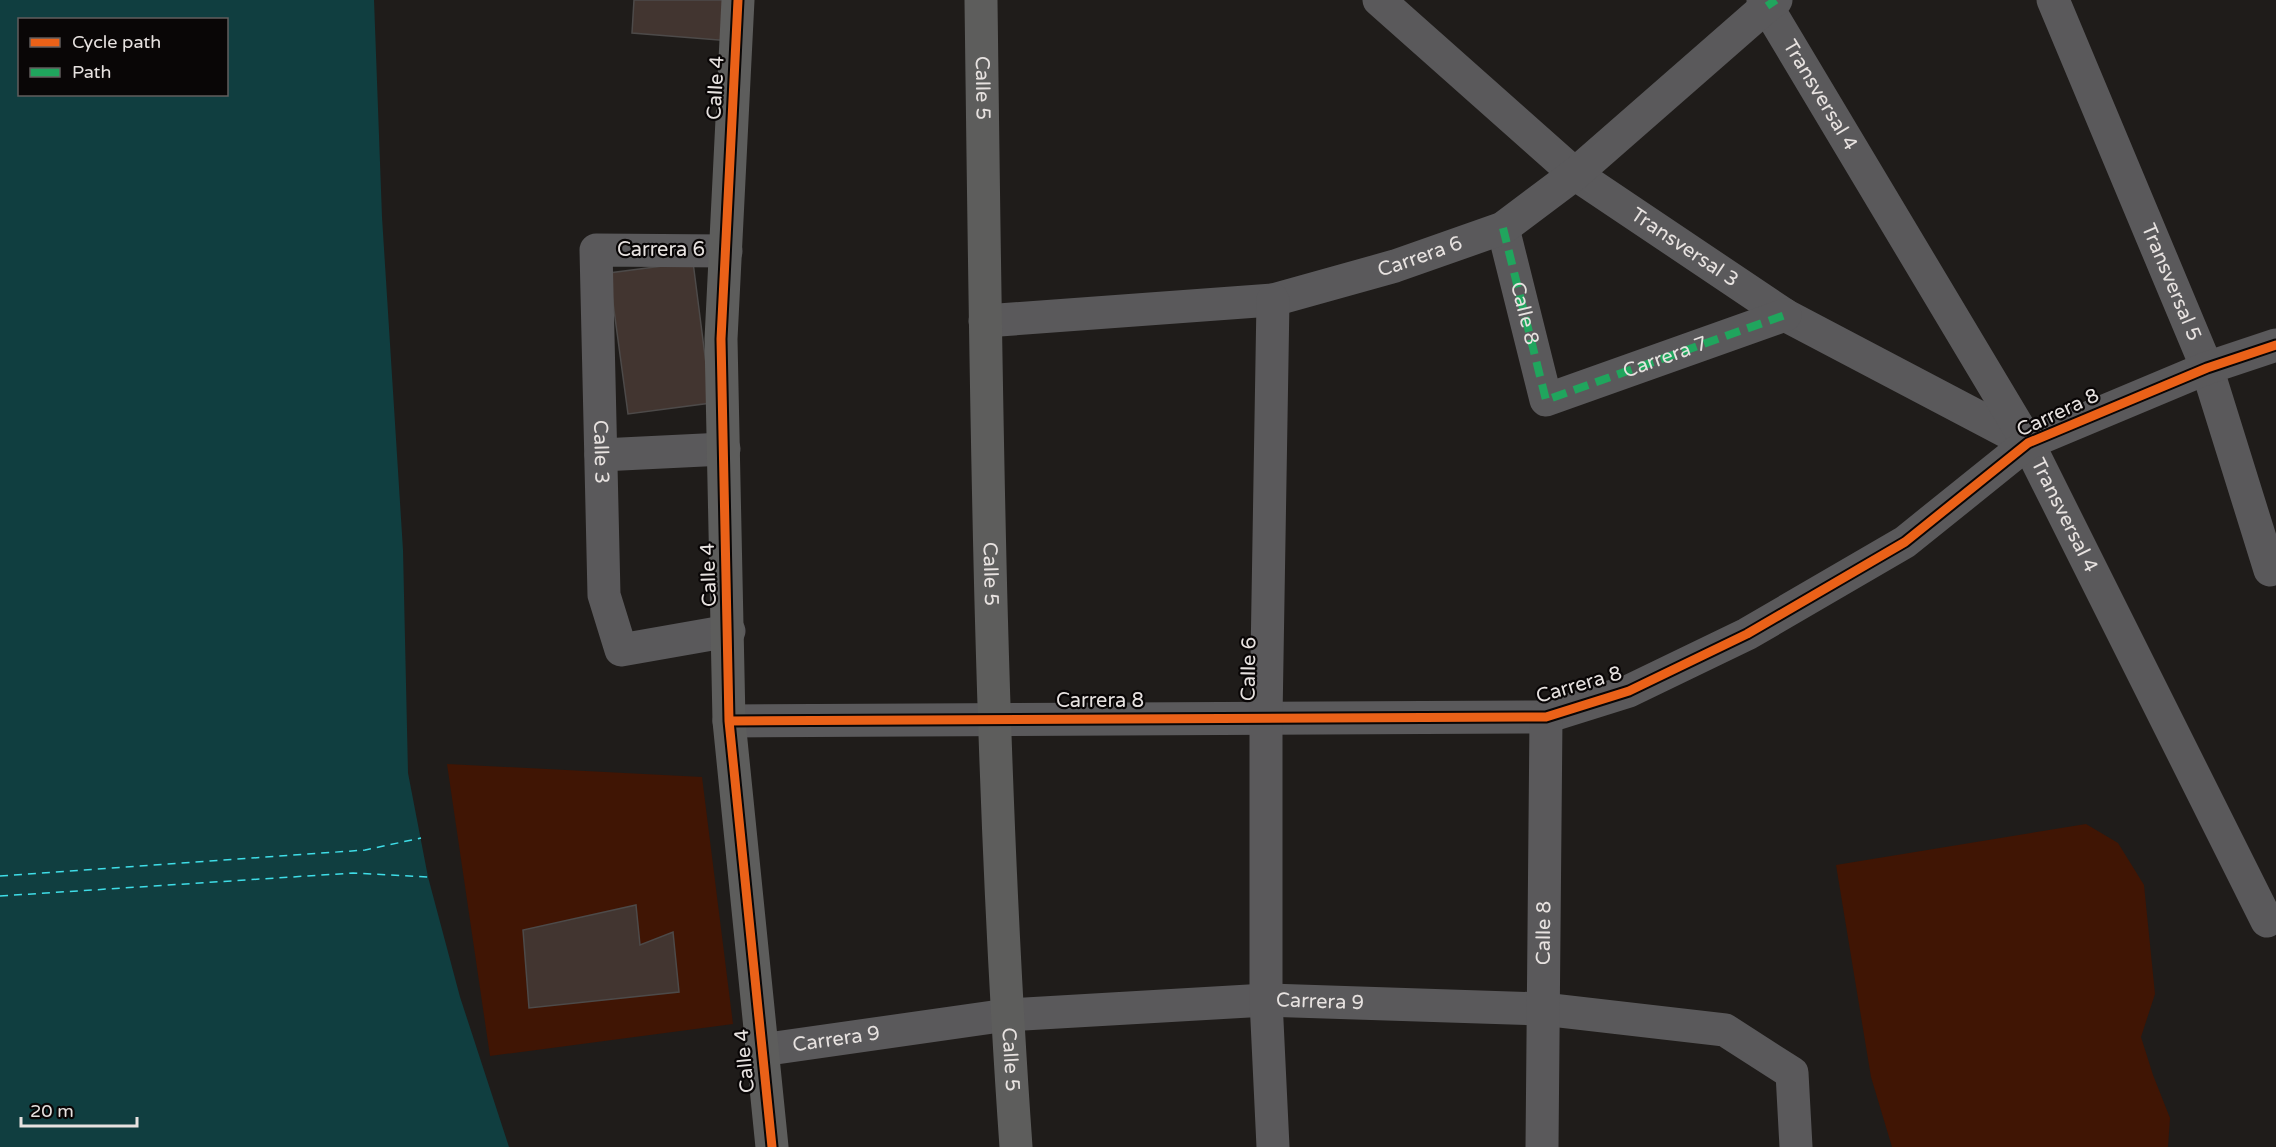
<svg xmlns="http://www.w3.org/2000/svg" width="2276" height="1147" font-family="'Varela Round',sans-serif">
	<style>
		.green { fill: #401504 }
		.water { fill: #103e40; fill-rule: evenodd }
		.lines { fill: none; stroke-linecap: round; stroke-linejoin: round }
		.ferry { stroke: #3fdde7; stroke-width: 1.5; stroke-dasharray: 8 6; stroke-linecap: butt }
		.building { fill: #423530; stroke: #4d4a49; stroke-width: 1.5 }
		.street { stroke: #5a595b; stroke-width: 33 }
		.secondary { stroke: #5d5d5c; stroke-width: 33 }
		.quiet { stroke: #20a55d; stroke-width: 8; stroke-dasharray: 15 8; stroke-linecap: butt }
		.cycleway-casing { stroke: #090606; stroke-width: 13 }
		.cycleway { stroke: #ea6118; stroke-width: 9 }
		.labels { text-anchor: middle; dominant-baseline: central; stroke-width: 4.5; stroke-linejoin: round; paint-order: stroke }
		.street-label { font-size: 20px; fill: #e7e2e0; stroke: #090606 }
	</style>
	<rect width="100%" height="100%" fill="#1f1c1a"/>
	<path class="green" d="M447,764L702,777L733,1024L490,1056Z
		M2086,824L2118,843L2144,885L2155,994L2141,1037L2153,1075L2170,1118L2168,1147H1892L1871,1077L1836,865Z"/>
	<path class="water" d="M0,0H374L382,217L403,550L408,773L428,877L460,997L509,1147H0ZM20,20H226V94H20Z"/>
	<g class="lines">
		<path class="ferry" d="M0,876L365,850L421,838
			M0,896L353,873L428,877"/>
	</g>
	<path class="building" d="M634,0H734L731,41L632,33Z
		M693,262L711,403L628,414L609,273Z
		M636,905L640,945L673,932L679,992L529,1008L523,930Z"/>
	<g class="lines">
		<g class="street">
			<path id="s1" d="M1379,0L1575,174L1785,315L2028,443"/>
			<path id="s2" d="M1763,0L2028,443L2267,921"/>
			<path id="s3" d="M2053,0L2207,368L2270,570"/>
			<path id="s4" d="M1503,228L1546,400L1785,315"/>
			<path id="s5" d="M726,251L596,250L604,595L621,650L729,631"/>
			<path id="s6" d="M985,321L1273,300L1395,266L1503,228L1575,174L1767,6L1776,0"/>
			<path d="M601,455L724,449"/>
			<path d="M729,721L1546,717L1629,691L1747,634L1905,542L2028,443L2207,368L2276,345"/>
			<path id="s7" d="M762,1050L1007,1015L1266,1000L1543,1009L1725,1030L1792,1073L1796,1147"/>
			<path d="M1273,1147L1266,1000V718L1273,300"/>
			<path id="s8" d="M1542,1147L1546,717"/>
		</g>
		<g class="secondary">
			<path d="M738,0L721,339L729,721L772,1147"/>
			<path id="s9" d="M981,0C986,382 989,765 1016,1147"/>
		</g>
		<path class="quiet" d="M1767,6L1776,0
			M1503,228L1546,400L1785,315"/>
		<defs>
			<path id="cycleway" d="M738,0L721,339L729,721L772,1147
				M729,721L1546,717L1629,691L1747,634L1905,542L2028,443L2207,368L2276,345"/>
		</defs>
		<use href="#cycleway" class="cycleway-casing"/>
		<use href="#cycleway" class="cycleway"/>
	</g>
	<g class="labels">
		<g class="street-label">
			<text transform="translate(716 88) rotate(-87)">Calle 4</text>
			<text stroke="none"><textPath href="#s9" startOffset="88">Calle 5</textPath></text>
			<text stroke="none"><textPath href="#s2" startOffset="111">Transversal 4</textPath></text>
			<text stroke="none"><textPath href="#s1" startOffset="394">Transversal 3</textPath></text>
			<text x="661" y="250">Carrera 6</text>
			<text stroke="none"><textPath href="#s6" startOffset="442">Carrera 6</textPath></text>
			<text stroke="none"><textPath href="#s3" startOffset="306">Transversal 5</textPath></text>
			<text stroke="none"><textPath href="#s4" startOffset="88">Calle 8</textPath></text>
			<text stroke="none"><textPath href="#s4" startOffset="304">Carrera 7</textPath></text>
			<text transform="translate(2058 413) rotate(-25)">Carrera 8</text>
			<text stroke="none"><textPath href="#s5" startOffset="332">Calle 3</textPath></text>
			<text stroke="none"><textPath href="#s2" startOffset="597">Transversal 4</textPath></text>
			<text stroke="none"><textPath href="#s9" startOffset="574">Calle 5</textPath></text>
			<text transform="translate(709 575) rotate(-92)">Calle 4</text>
			<text transform="translate(1249 669) rotate(-89)">Calle 6</text>
			<text transform="translate(1579 685) rotate(-16)">Carrera 8</text>
			<text x="1100" y="701">Carrera 8</text>
			<text stroke="none"><textPath href="#s8" startOffset="214">Calle 8</textPath></text>
			<text stroke="none"><textPath href="#s7" startOffset="561">Carrera 9</textPath></text>
			<text stroke="none"><textPath href="#s7" startOffset="75">Carrera 9</textPath></text>
			<text stroke="none"><textPath href="#s9" startOffset="1060">Calle 5</textPath></text>
			<text transform="translate(745 1061) rotate(-96)">Calle 4</text>
		</g>
	</g>
	<rect x="18" y="18" width="210" height="78" fill="#090606" stroke="#625e5d" stroke-width="1.5"/>
	<rect x="30" y="38" width="30" height="9" fill="#ea6118" stroke="#625e5d" stroke-width="1.5"/>
	<text x="72" y="48" font-size="18" fill="#e7e2e0">Cycle path</text>
	<rect x="30" y="68" width="30" height="9" fill="#20a55d" stroke="#625e5d" stroke-width="1.5"/>
	<text x="72" y="78" font-size="18" fill="#e7e2e0">Path</text>
	<path d="M21 1117v9h116v-9" fill="none" stroke="#e7e2e0" stroke-width="3"/>
	<text x="30" y="1117" font-size="18" fill="#e7e2e0" stroke="#090606" stroke-width="4.5" paint-order="stroke">20 m</text>
</svg>
